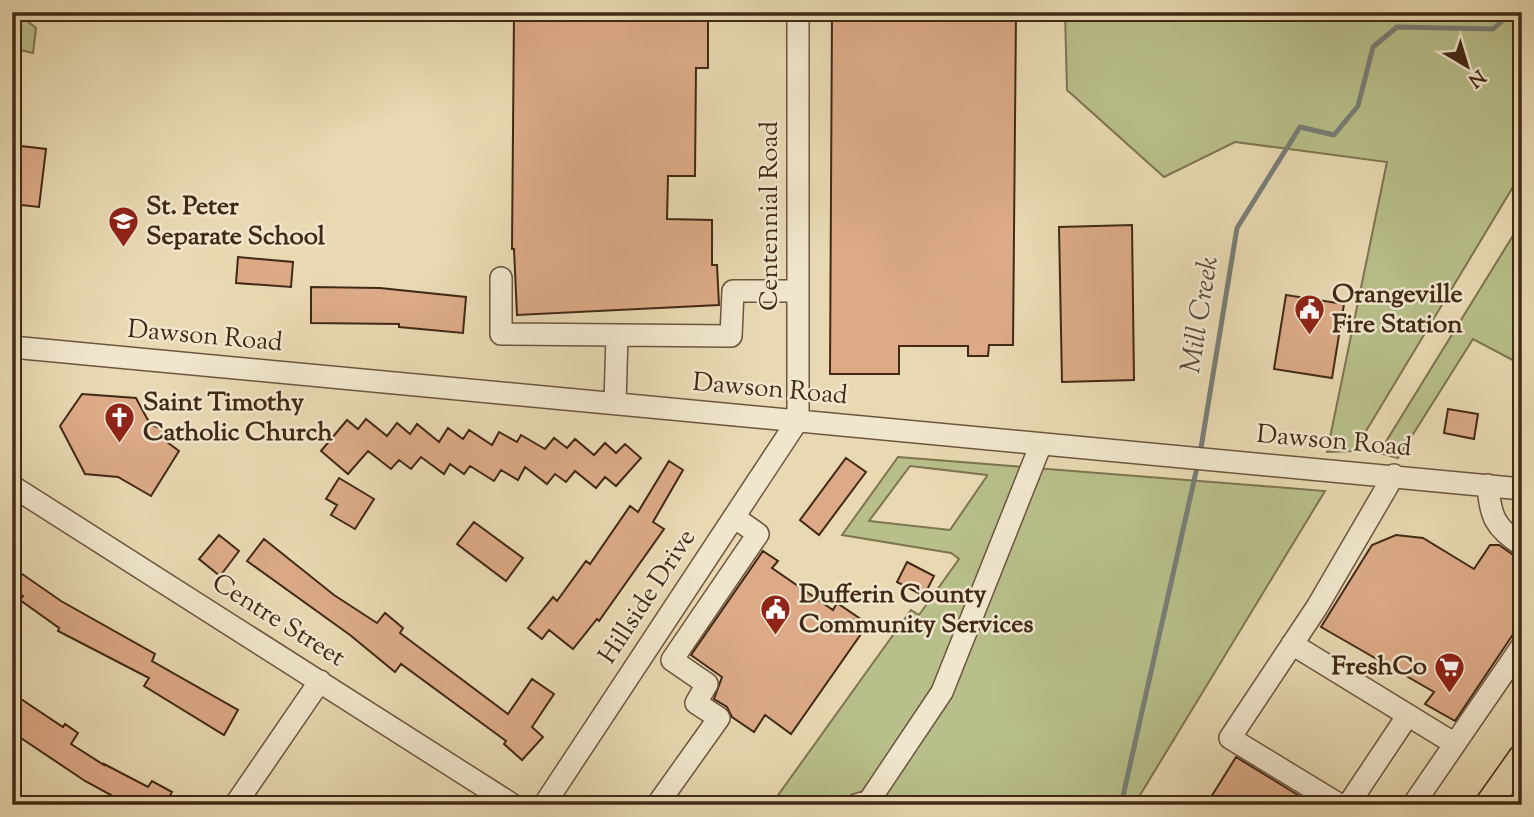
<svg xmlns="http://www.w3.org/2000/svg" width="1534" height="817" font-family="'Sorts Mill Goudy',serif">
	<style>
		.green { fill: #b8bf8a; stroke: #7d7450; stroke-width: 2; fill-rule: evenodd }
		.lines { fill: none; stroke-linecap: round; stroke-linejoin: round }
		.stream { stroke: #797e77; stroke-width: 5 }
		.building { fill: #dcaa87; stroke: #422916; stroke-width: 2 }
		.minor-casing { stroke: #6c553d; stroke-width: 24 }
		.major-casing { stroke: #422916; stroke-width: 29 }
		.minor { stroke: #f0e6cd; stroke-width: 21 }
		.major { stroke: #e8d9b2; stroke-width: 26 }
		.labels { text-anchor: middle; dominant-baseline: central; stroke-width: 5; stroke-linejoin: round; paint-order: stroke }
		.poi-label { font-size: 26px; font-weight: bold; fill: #422916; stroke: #f0e6cd; text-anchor: start }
		.street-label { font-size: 26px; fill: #422916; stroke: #f0e6cd }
		.water-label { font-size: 28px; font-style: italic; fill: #594c3e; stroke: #f0e6cd }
	</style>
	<rect width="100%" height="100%" fill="#e8d9b2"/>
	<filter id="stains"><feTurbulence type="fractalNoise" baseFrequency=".00286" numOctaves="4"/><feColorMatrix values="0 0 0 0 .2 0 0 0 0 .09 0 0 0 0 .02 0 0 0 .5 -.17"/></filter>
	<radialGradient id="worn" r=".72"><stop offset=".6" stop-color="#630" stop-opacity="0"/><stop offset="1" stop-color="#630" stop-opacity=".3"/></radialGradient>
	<path class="green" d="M1065,12H1522V172L1354,451L1327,452L1387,162L1235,142L1164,177L1067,90Z
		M17,13L36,28L33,53L12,48V14Z
		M1522,221V365L1473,339L1398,458L1379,453Z
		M898,457L1325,491L1134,805H771L911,610L919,615L959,559L951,553L842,535ZM910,466L987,475V476L950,530L869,521Z"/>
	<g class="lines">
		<path class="stream" d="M1200,454L1237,228L1300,127L1334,135L1358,106L1373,47L1397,27L1493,29L1512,12
			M1121,805L1198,463"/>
	</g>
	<path class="building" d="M832,12H1016L1013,345H989L988,356H968V346H899V374H830Z
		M514,14L708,16V68H696L695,176H668L667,219L712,220V265H717L719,305L517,315L514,249H512Z
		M12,145L46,149L39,207L12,204Z
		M1132,225L1134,380L1062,382L1059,227Z
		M238,257L293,262L291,287L236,283Z
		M311,287L380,288L466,297L463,333L399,327V324L311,323Z
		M1286,295L1344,304L1332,378L1274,369Z
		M82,394L136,398L150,424L166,431L163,439L179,451L151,496L118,477L85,474L60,426Z
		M1448,409L1478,414L1474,439L1444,433Z
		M366,419L387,436L397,423L410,434L417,424L439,442L448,428L463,439L469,430L492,445L499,432L517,442L521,435L545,449L554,438L567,448L575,439L594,455L605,443L616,453L625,444L641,458L616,486L605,477L596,488L575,471L566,482L555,474L547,484L525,467L518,480L501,470L494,481L470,466L464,474L450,464L444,474L421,457L411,469L399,460L391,469L368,451L348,474L321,451L347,420L358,429Z
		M846,458L866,472L819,535L800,520Z
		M669,461L683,470L653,522L664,529L599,621L597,619L573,649L549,630L542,639L528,628L553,597L557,601L586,561L590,564L630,506L638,512Z
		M339,478L374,499L355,529L331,515L337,505L326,499Z
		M474,522L523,558L506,581L457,544Z
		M219,535L239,551L220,576L199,559Z
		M1396,535L1423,538L1474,569L1490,545H1499L1515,556L1522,558V621L1455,721L1425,704L1434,692L1321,627L1372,545Z
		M264,539L334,595L377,623L385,613L403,628L400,633L508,714L532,679L554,694L532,727L543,737L522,760L504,744L506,741L401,664L395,672L350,635L247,561Z
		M763,551L778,561L772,568L833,610L837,603L868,624L791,734L765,715L754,732L732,717L727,707L714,699L722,677L691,655Z
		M907,562L934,576L924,596L897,582Z
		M12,567L61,601L155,654L152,661L238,710L224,735L144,686L149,678L58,631L59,628L20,600L23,596L12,590Z
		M12,693L63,727L65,724L78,733L71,744L104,765V764L148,787L152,781L172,792L165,805H129L85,781L12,732Z
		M1236,757L1314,805H1206Z"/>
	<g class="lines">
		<defs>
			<path id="minor" d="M798,12V420
				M501,278V334L731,336L733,291H798
				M12,347L1522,489
				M615,403L617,336
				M1488,485C1490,516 1495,528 1522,545
				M12,486L513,805
				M1292,644L1455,744
				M12,802L16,805
				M235,805L320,681
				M544,805L798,420
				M657,805L719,718L696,703L707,684L672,660L758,534L734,517
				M856,805L869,801L942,692L1041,444
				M1340,805L1230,738L1317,607L1394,475
				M1348,805L1408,715
				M1413,805L1522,646"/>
			<path id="major" d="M1488,805L1522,757"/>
		</defs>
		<use href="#minor" class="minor-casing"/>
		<use href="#major" class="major-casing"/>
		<use href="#minor" class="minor"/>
		<use href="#major" class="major"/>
	</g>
	<defs>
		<symbol id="school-pin" viewBox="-11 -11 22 30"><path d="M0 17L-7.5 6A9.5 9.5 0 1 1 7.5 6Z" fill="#8f2418" stroke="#f0e6cd"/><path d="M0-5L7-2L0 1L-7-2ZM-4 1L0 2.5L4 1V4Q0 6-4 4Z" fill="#fff"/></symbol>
		<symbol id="civic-pin" viewBox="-11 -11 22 30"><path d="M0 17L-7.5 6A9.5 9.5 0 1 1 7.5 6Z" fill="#8f2418" stroke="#f0e6cd"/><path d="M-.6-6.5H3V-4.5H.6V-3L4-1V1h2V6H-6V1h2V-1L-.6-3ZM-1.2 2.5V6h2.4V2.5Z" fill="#fff"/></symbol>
		<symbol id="church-pin" viewBox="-11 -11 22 30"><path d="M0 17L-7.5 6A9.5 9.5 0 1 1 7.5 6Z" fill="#8f2418" stroke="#f0e6cd"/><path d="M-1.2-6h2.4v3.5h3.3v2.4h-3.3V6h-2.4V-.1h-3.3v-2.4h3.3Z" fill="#fff"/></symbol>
		<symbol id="supermarket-pin" viewBox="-11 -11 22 30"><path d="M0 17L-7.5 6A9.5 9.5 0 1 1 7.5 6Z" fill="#8f2418" stroke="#f0e6cd"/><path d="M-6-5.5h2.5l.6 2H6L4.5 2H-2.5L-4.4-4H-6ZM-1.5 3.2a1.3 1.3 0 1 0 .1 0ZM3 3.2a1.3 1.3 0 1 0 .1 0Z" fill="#fff"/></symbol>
	</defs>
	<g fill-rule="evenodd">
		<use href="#school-pin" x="106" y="204" width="35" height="47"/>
		<use href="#civic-pin" x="1292" y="292" width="35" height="47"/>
		<use href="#church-pin" x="102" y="400" width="35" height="47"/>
		<use href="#civic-pin" x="758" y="592" width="35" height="47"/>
		<use href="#supermarket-pin" x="1432" y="650" width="35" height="47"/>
	</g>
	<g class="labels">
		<g class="poi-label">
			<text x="146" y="207">St. Peter<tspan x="146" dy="30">Separate School</tspan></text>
			<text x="1332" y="295">Orangeville<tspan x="1332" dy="30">Fire Station</tspan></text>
			<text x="143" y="403">Saint Timothy<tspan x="143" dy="30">Catholic Church</tspan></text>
			<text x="799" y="595">Dufferin County<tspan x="799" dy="30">Community Services</tspan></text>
			<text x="1427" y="667" text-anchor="end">FreshCo</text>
		</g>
		<g class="street-label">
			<text transform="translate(770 216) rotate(-90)">Centennial Road</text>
			<text transform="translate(205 337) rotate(5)">Dawson Road</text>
			<text transform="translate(770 390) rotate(5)">Dawson Road</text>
			<text transform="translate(1334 442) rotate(5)">Dawson Road</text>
			<text transform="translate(648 597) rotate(-57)">Hillside Drive</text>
			<text transform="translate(278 621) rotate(32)">Centre Street</text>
		</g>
		<g class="water-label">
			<text transform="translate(1201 315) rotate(-81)">Mill Creek</text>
		</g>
	</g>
	<rect width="1534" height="817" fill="none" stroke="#e8d9b2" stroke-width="42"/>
	<rect x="14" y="14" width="1506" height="789" fill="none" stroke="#422916" stroke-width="3.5"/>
	<rect x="21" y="21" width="1492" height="775" fill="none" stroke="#422916" stroke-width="2"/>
	<g transform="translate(1467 66) rotate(142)" stroke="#f0e6cd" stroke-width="5" paint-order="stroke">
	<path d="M0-5L12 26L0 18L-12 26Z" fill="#422916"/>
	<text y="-10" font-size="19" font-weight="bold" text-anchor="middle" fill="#422916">N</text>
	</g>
	<rect width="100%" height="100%" filter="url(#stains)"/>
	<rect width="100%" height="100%" fill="url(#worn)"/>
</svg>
